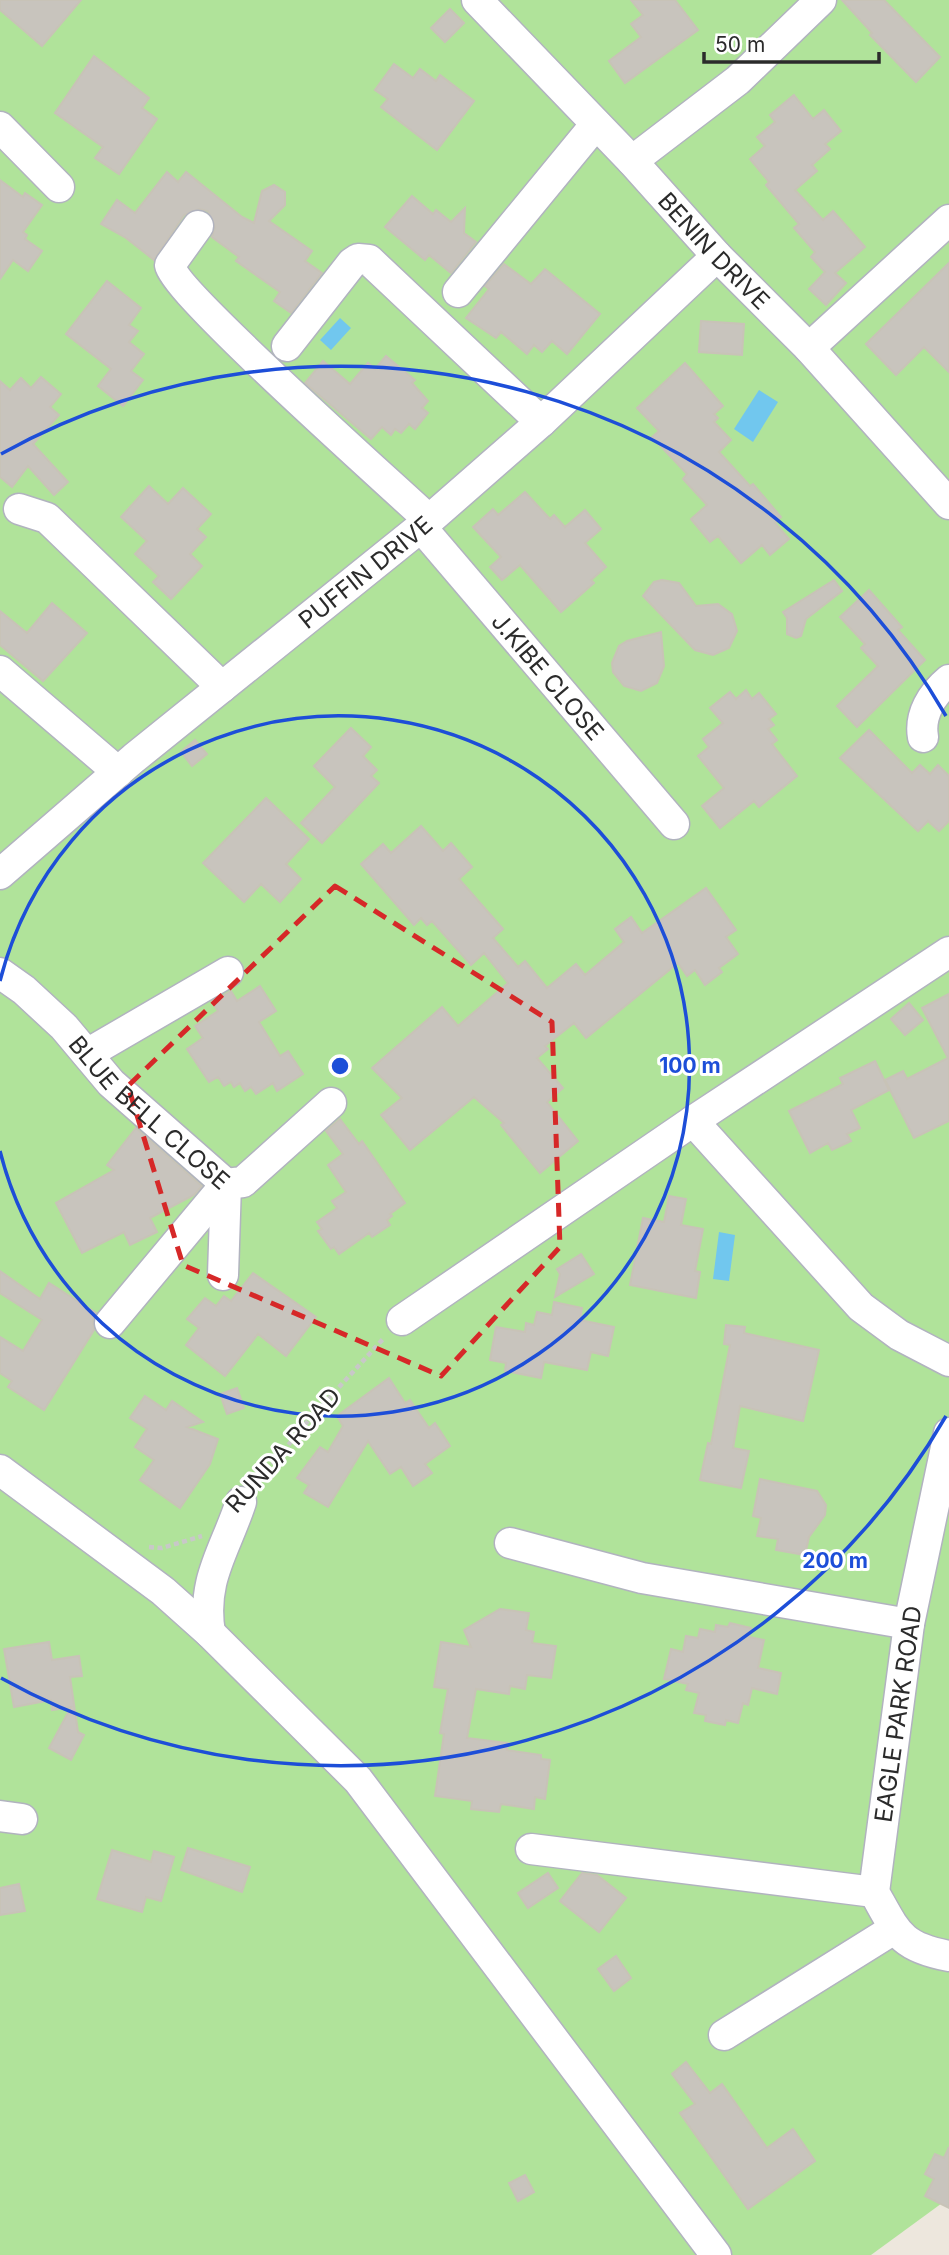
<svg xmlns="http://www.w3.org/2000/svg" width="949" height="2255" font-family="Inter,sans-serif">
	<style>
		.green { fill: #b0e39a }
		.water { fill: #71c7ee }
		.building { fill: #c8c4bd; stroke: #c8c3b7; stroke-width: 2 }
		.lines { fill: none; stroke-linecap: round; stroke-linejoin: round }
		.minor-casing { stroke: #b1b3bf; stroke-width: 33 }
		.path { stroke: #c8c8c8; stroke-width: 4.5; stroke-dasharray: 5 3.5; stroke-linecap: butt }
		.minor { stroke: #fff; stroke-width: 30 }
		.marked { fill: none; stroke: #d62828; stroke-width: 5; stroke-dasharray: 14 9; stroke-linejoin: round }
		.ring { fill: none; stroke: #1d4ed8; stroke-width: 3.5 }
		.labels { text-anchor: middle; dominant-baseline: central; stroke-width: 6; stroke-linejoin: round; paint-order: stroke }
		.street-label { font-size: 24px; fill: #2b2b2b; stroke: #fff }
		.centre { fill: #1d4ed8; stroke: #fff; stroke-width: 3.5 }
		.ring-label { font-size: 21px; text-anchor: middle; font-weight: bold; fill: #1d4ed8; stroke: #fff; stroke-width: 6; stroke-linejoin: round; paint-order: stroke }
	</style>
	<rect width="100%" height="100%" fill="#ede7dd"/>
	<path class="green" d="M0,0H949V2198L871,2255H0Z"/>
	<path class="water" d="M340,318L351,328L331,350L320,340Z
		M759,390L778,402L753,442L734,429Z
		M719,1232L735,1235L729,1281L713,1279Z"/>
	<path class="building" d="M0,0H81L42,46L0,10Z
		M631,0H675L698,30L625,83L609,61L641,37L631,24L643,15Z
		M842,0H884L940,57L916,82L870,35L872,33Z
		M450,9L464,23L445,42L431,28Z
		M94,56L149,98L142,108L157,119L119,174L95,158L103,147L55,113Z
		M394,64L413,78L420,69L436,81L440,75L474,101L437,150L381,107L388,99L375,90Z
		M794,95L813,119L824,110L841,131L825,144L830,149L812,165L817,171L795,190L823,220L833,211L865,247L835,273L846,283L826,305L809,289L825,272L811,257L815,252L794,228L799,224L766,185L769,182L750,159L765,146L757,137L775,122L770,115Z
		M167,172L178,182L186,172L242,217L254,223L262,191L274,185L285,192V205L269,221L312,251L305,261L322,273L291,313L274,301L280,292L236,261L239,257L212,237L215,227L208,211L199,209L184,215L154,260L126,238L101,224L117,200L135,213Z
		M0,180L23,197L25,193L42,205L23,232L27,235L25,239L42,251L28,271L13,260L0,279Z
		M412,196L433,214L436,210L451,222L465,208L464,233L476,242L451,273L429,255L425,260L385,227Z
		M949,263V372L924,347L896,375L866,344Z
		M504,264L531,284L545,269L600,314L567,354L552,341L542,352L534,345L527,354L501,332L496,338L466,318L489,289L485,286Z
		M107,281L141,308L129,325L138,331L129,342L144,354L131,371L143,380L123,406L98,386L111,369L66,334Z
		M701,321L744,324L742,355L699,352Z
		M386,356L415,380L412,383L428,401L422,408L428,413L415,429L409,424L401,433L395,429L391,435L382,427L371,439L305,383L323,361L350,384L368,363L375,369Z
		M685,363L723,406L714,414L718,418L714,422L731,440L719,452L750,486L753,484L781,517L775,523L789,539L770,555L762,545L741,563L718,536L710,542L691,519L707,505L683,479L687,474L652,437L659,431L637,408Z
		M41,377L61,394L50,407L59,415L33,444L68,482L54,495L28,466L12,487L0,477V381L10,390L21,378L31,388Z
		M149,486L168,504L183,488L211,514L197,529L206,537L190,554L202,566L171,599L153,582L159,576L135,554L147,541L121,517Z
		M525,492L550,519L554,515L565,527L585,510L601,529L585,543L606,567L591,580L594,583L561,612L520,565L502,580L490,567L501,557L473,527L493,509L498,515Z
		M662,580L679,583L696,606L718,604L732,614L737,631L729,648L713,655L695,650L643,596L654,582Z
		M834,580L842,591L806,619L801,636L796,638L787,634V618L783,612Z
		M869,590L902,627L898,630L925,660L857,727L837,706L878,666L861,648L865,644L840,617Z
		M52,603L87,633L43,681L0,645V611L27,633Z
		M661,632L664,666L657,683L641,691L624,686L613,672L612,663L619,646L627,641Z
		M746,690L752,699L759,693L776,714L769,719L774,725L768,729L777,740L772,744L797,776L759,807L754,801L720,828L702,806L724,788L698,756L709,747L703,739L723,723L710,708L730,692L736,699Z
		M351,728L371,747L363,756L377,770L371,776L379,783L322,843L301,823L335,787L314,766Z
		M869,730L912,773L920,765L930,774L938,765L949,776V821L939,831L928,821L918,831L840,758Z
		M195,740L207,754L192,766L181,752Z
		M266,798L309,839L286,864L301,879L280,902L261,884L244,902L203,863Z
		M421,826L443,851L451,843L472,867L459,879L503,929L493,938L518,967L525,961L547,988L576,964L585,975L624,942L615,929L631,917L642,933L706,888L736,930L726,937L738,954L719,968L722,972L705,985L695,970L687,976L678,963L586,1038L574,1023L545,1046L548,1049L537,1058L563,1088L547,1102L578,1141L540,1173L501,1125L504,1123L474,1097L410,1150L381,1115L402,1098L372,1068L442,1007L458,1026L508,983L484,953L471,965L432,921L427,925L421,918L414,925L361,864L383,844L391,853Z
		M260,986L276,1011L259,1022L280,1056L288,1051L303,1074L277,1091L273,1083L256,1094L251,1087L245,1091L240,1083L234,1087L231,1082L224,1086L218,1077L209,1082L187,1049L203,1038L195,1026L218,1011L212,1002L231,991L237,1001Z
		M949,994V1121L914,1138L885,1080L903,1071L907,1079L948,1058L922,1008Z
		M909,1003L923,1020L905,1035L891,1019Z
		M875,1061L889,1090L851,1110L860,1128L847,1134L851,1141L832,1150L828,1143L810,1153L789,1111L843,1084L840,1078Z
		M340,1119L359,1144L362,1141L405,1203L390,1214L392,1216L387,1220L390,1225L372,1237L369,1233L339,1254L334,1247L331,1249L318,1231L322,1229L317,1222L337,1208L332,1201L346,1192L328,1165L343,1154L326,1131Z
		M136,1128L202,1186L194,1195L150,1218L157,1232L130,1245L124,1232L82,1253L56,1203L114,1170L107,1165Z
		M669,1196L686,1199L681,1225L703,1229L695,1271L700,1272L696,1298L630,1285L643,1218L664,1222Z
		M581,1254L594,1274L555,1297L560,1274L557,1269Z
		M0,1271L40,1299L49,1283L96,1313L93,1321L94,1330L44,1410L8,1387L12,1381L0,1373V1337L23,1351L42,1320L0,1293Z
		M253,1273L316,1317L286,1356L258,1334L225,1376L186,1345L199,1328L187,1319L205,1298L216,1306L224,1296L231,1301Z
		M554,1302L582,1308L580,1320L614,1327L608,1356L591,1352L587,1370L544,1362L541,1378L505,1371L506,1363L490,1360L496,1327L525,1332L526,1323L534,1325L537,1312L552,1315Z
		M726,1325L745,1327L744,1333L819,1350L803,1421L740,1406L733,1448L749,1451L741,1488L700,1480L708,1443L711,1444L730,1345L724,1344Z
		M389,1378L405,1403L410,1400L429,1428L435,1423L450,1446L425,1464L432,1473L413,1486L401,1467L390,1474L368,1441L328,1507L304,1493L309,1485L297,1478L320,1447L328,1452L343,1426L337,1416Z
		M237,1388L244,1408L227,1414L220,1394Z
		M145,1396L166,1410L172,1401L203,1422L187,1427L218,1439L210,1464L180,1508L140,1480L154,1460L135,1447L147,1429L130,1418Z
		M760,1479L817,1491L826,1505L825,1515L809,1537L805,1555L776,1550L778,1539L757,1536L761,1518L753,1516Z
		M500,1609L529,1613L526,1630L534,1632L532,1643L556,1646L551,1678L527,1675L525,1689L510,1686L509,1694L476,1689L467,1738L508,1743L507,1750L541,1755V1759L550,1760L545,1799L535,1797L534,1809L501,1804L499,1812L471,1809L472,1801L435,1796L444,1734L440,1733L448,1689L434,1687L441,1642L471,1647L464,1630Z
		M730,1623L751,1628L749,1637L764,1640L758,1668L781,1673L777,1694L752,1688L748,1705L743,1703L738,1723L726,1720L725,1725L705,1721L706,1715L694,1713L699,1693L686,1690L688,1684L664,1679L671,1649L683,1652L686,1636L698,1638L700,1629L715,1632L716,1625L728,1627Z
		M49,1642L52,1660L79,1656L82,1676L70,1677L78,1732L84,1735L71,1760L49,1748L71,1707L52,1710L51,1700L14,1707L4,1649Z
		M188,1848L250,1867L242,1892L181,1870Z
		M112,1850L151,1862L154,1851L174,1857L161,1901L146,1897L142,1912L97,1899Z
		M548,1873L558,1888L528,1908L518,1893Z
		M582,1873L597,1875L626,1898L599,1932L560,1901Z
		M19,1884L25,1911L0,1915V1888Z
		M616,1956L631,1978L614,1991L598,1969Z
		M686,2062L710,2093L722,2084L767,2148L793,2129L815,2161L748,2209L680,2113L695,2104L672,2074Z
		M949,2147V2208L925,2196L934,2179L925,2174L935,2154L944,2158Z
		M525,2175L534,2192L518,2201L509,2183Z"/>
	<g class="lines">
		<defs>
			<g id="minor">
				<path id="s1" d="M477,0L632,161L717,256L809,348L949,504"/>
				<path d="M0,127L59,187"/>
				<path d="M632,161L738,80L821,0"/>
				<path d="M198,226L170,265C174,292 394,487 429,520"/>
				<path d="M458,292L596,124"/>
				<path d="M287,346L352,263L358,259L369,260L541,422"/>
				<path d="M809,348L949,220"/>
				<path d="M19,509L47,518L222,687"/>
				<path id="s2" d="M421,527L674,824"/>
				<path d="M0,671L118,772"/>
				<path d="M923,737C919,715 932,694 949,680"/>
				<path id="s3" d="M0,874L134,758L421,527L541,422L717,256"/>
				<path id="s4" d="M0,973L24,990L64,1027L111,1083L226,1184L110,1323"/>
				<path d="M87,1054L228,972"/>
				<path d="M693,1121L861,1307L899,1335L949,1361"/>
				<path d="M223,1275L226,1184L243,1182L331,1103"/>
				<path d="M402,1320L693,1121L949,952"/>
				<path d="M949,1433L909,1624L874,1892C897,1933 900,1947 949,1956"/>
				<path d="M0,1470L163,1591L210,1633L358,1780L716,2255"/>
				<path d="M510,1543L642,1578L909,1624"/>
				<path d="M210,1633C201,1580 225,1551 241,1502"/>
				<path d="M0,1816L22,1819"/>
				<path d="M531,1849L874,1892"/>
				<path d="M724,2035L894,1929"/>
			</g>
		</defs>
		<use href="#minor" class="minor-casing"/>
		<path class="path" d="M256,1484L308,1421L384,1338
			M149,1547L162,1548L202,1536"/>
		<use href="#minor" class="minor"/>
	</g>
	<path class="marked" d="M335,886L552,1022L560,1247L441,1376L183,1265L128,1086Z"/>
	<g class="ring">
		<path d="M0 981A350 350 0 1 1 0 1151"/>
		<path d="M946 1416A700 700 0 0 1 1 1678M1 454A700 700 0 0 1 946 716"/>
	</g>
	<g class="labels">
		<g class="street-label">
			<text stroke="none"><textPath href="#s1" startOffset="345">BENIN DRIVE</textPath></text>
			<text stroke="none"><textPath href="#s3" startOffset="474">PUFFIN DRIVE</textPath></text>
			<text stroke="none"><textPath href="#s2" startOffset="196">J.KIBE CLOSE</textPath></text>
			<text stroke="none"><textPath href="#s4" startOffset="205">BLUE BELL CLOSE</textPath></text>
			<text transform="translate(283 1450) rotate(-48)">RUNDA ROAD</text>
			<text transform="translate(898 1714) rotate(-82)">EAGLE PARK ROAD</text>
		</g>
	</g>
	<circle cx="340" cy="1066" r="10" class="centre"/>
	<g class="ring-label">
		<text x="690" y="1073">100 m</text>
		<text x="835" y="1568">200 m</text>
	</g>
	<path d="M704 52v10h175v-10" fill="none" stroke="#2b2b2b" stroke-width="3.5"/>
	<text x="715" y="52" font-size="21" fill="#2b2b2b" stroke="#ffffff" stroke-width="5" paint-order="stroke">50 m</text>
</svg>
